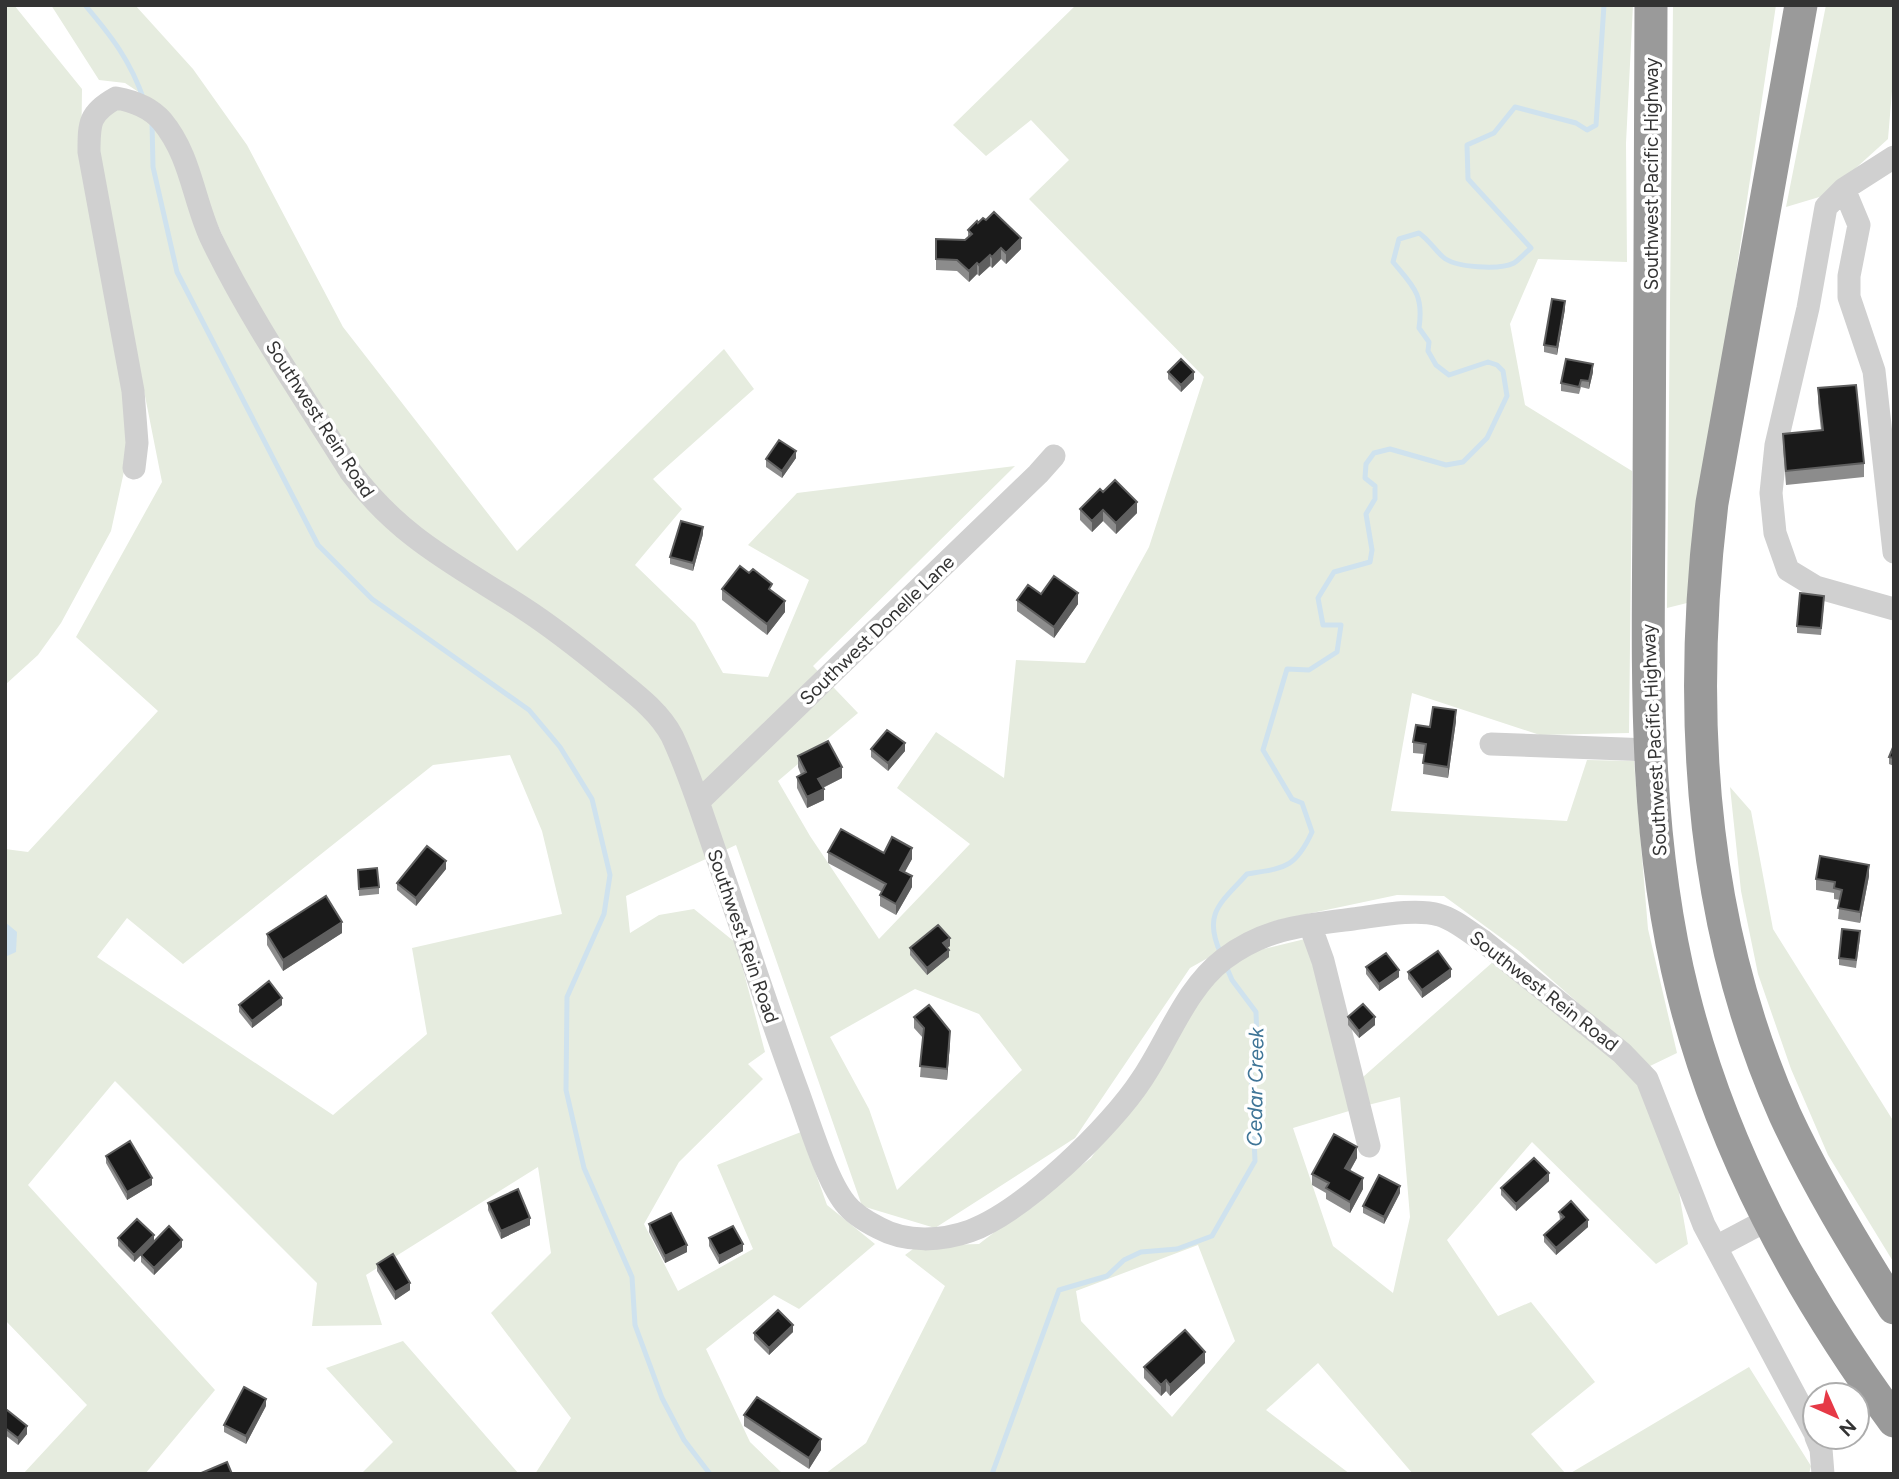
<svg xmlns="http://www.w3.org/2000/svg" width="1899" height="1479" font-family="Figtree,sans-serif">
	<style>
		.green { fill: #e6ecdf; fill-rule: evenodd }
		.water { fill: #cfe2ee }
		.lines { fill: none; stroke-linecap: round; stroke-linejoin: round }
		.stream { stroke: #cfe2ee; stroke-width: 5 }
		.minor { stroke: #d0d0d0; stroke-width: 23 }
		.highway { stroke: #9a9a9a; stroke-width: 33 }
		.wall { fill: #8c8c8c }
		.shaded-wall { fill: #5f5f5f }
		.building { fill: #1a1a1a; stroke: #5f5f5f; stroke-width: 2 }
		.labels { text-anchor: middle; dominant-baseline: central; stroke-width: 7; stroke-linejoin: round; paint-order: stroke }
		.street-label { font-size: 19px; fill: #333; stroke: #fff }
		.water-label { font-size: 21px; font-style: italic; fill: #3f7597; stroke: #fff }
	</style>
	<rect width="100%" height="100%" fill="#fff"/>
	<path class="green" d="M5,5H14L82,89L81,166L130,419V444L111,531L61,623L38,655L5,685Z
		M51,5H135L193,69L247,145L343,327L517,551L724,349L754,389L653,479L682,509L635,565L695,623L723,673L768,677L809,580L748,545L797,493L1015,466L813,666L858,713L778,781L810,836L879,939L970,844L897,788L936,732L1004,778L1016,660L1085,663L1149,547L1204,377L1029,199L1069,160L1031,120L986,156L953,125L1076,5H1633L1626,143L1627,262L1538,259L1510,324L1525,405L1632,471L1629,733L1540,735L1412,693L1391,811L1567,821L1587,760L1634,761L1648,929L1677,1053L1650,1066L1519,951L1444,896L1397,895L1274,921L1190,968L1075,1138L935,1228L862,1206L736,845L626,896L630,933L659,915L694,909L736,943L765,1052L748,1064L763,1079L679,1162L644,1224L678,1291L753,1249L717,1165L801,1132L827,1205L875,1244L799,1309L774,1295L706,1349L750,1442L783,1474H535L571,1418L491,1313L551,1253L538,1167L366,1275L382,1325L312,1326L317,1283L115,1081L28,1185L215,1390L145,1474H23L87,1405L5,1320V849L28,852L158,711L76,637L162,482L99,163L98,127L104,114L128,106L165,133L244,284L167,111L125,83L99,80ZM510,755L542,831L562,914L412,948L427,1034L333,1115L97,957L127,918L183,964L433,765ZM915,989L979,1014L1022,1070L897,1190L869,1109L830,1037Z
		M1673,5H1776L1687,603L1667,608Z
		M1826,5H1894V67L1888,139L1826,195L1786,207Z
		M1730,787L1751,811L1773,929L1894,1122V1263L1828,1155L1791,1069L1758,974L1741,891Z
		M1309,938L1349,1111L1293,1128L1333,1246L1393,1293L1410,1217L1400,1097L1368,1105L1363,1077L1494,961L1643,1083L1674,1164L1688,1244L1656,1264L1532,1142L1447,1240L1498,1316L1531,1302L1595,1382L1531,1434L1566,1474H1413L1318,1363L1266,1410L1350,1474H825L866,1443L945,1286L905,1255L917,1246L979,1244L1091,1158L1171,1043L1210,981L1255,951ZM1198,1245L1235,1341L1172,1417L1081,1321L1076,1291Z
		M403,1341L519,1474H361L393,1442L326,1368Z
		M1749,1367L1811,1466L1809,1474H1569Z"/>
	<path class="water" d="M5,922L17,932L16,952L5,957Z"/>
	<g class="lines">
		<path class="stream" d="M85,5C112,37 130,60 144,100
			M152,122L153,167L177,272L318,545L372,599L529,710L560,747L592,799L610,875L604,914L567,997L566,1090L584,1168L632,1277L635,1325L662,1398L684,1440L710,1474
			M1221,954C1202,913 1221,903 1247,874C1284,868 1295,869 1312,832L1302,803L1292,799L1263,750L1287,669L1309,670L1337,652L1341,625H1323L1318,598L1334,572L1370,562L1372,550L1366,514L1375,499V486L1365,478L1366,464L1374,453L1390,449L1446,465L1463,462L1487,438L1507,396L1503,371L1497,365L1488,362L1449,375L1436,365L1428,351L1429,342L1419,328C1424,294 1413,286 1393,262L1399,239L1419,233C1429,240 1434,249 1443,257C1455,268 1500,270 1514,263C1520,259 1526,252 1531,248L1468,179L1467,145L1494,133L1515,107L1576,123L1587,130L1596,125L1604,5
			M992,1474L1059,1290L1107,1276L1124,1260L1141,1252L1177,1249L1212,1236L1255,1161L1251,1070L1257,1040L1256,1012L1232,980L1226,966"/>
		<path class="minor" d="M1894,157L1844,189L1826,207L1808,308L1776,445L1771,493L1775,533L1788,570L1816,587L1894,609
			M1844,189L1859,225L1849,276V297L1874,371L1894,552
			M134,468L137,443L133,391L89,152C89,123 89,113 116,98C133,101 150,107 162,121C191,156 193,199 211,238C250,319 302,394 350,471C400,538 455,564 523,608C554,628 584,652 612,675C634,693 659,711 672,736C690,774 703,817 717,857C744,935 769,1014 798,1092C809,1122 826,1179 845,1203C853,1214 867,1222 879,1228C906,1243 942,1241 970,1231C1024,1211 1111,1127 1142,1079C1169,1039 1185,989 1224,959C1265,928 1304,925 1353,919C1377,916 1415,908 1439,915C1454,919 1469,932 1483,941L1622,1053L1647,1079L1704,1225L1815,1433
			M1491,744L1650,750
			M698,802L1038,474L1054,456
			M1310,925L1323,961L1369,1146
			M1716,1247L1767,1220
			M1816,1437L1821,1449L1823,1474"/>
		<path class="highway" d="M1651,5C1650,173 1650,340 1649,508C1648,670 1643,834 1683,993C1722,1150 1799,1291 1894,1421
			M1801,5L1712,503C1687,710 1699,922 1785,1115C1816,1182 1854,1245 1894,1308"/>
	</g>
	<path class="wall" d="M968,230L1021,249L1006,264L1001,259L992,268L990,266L979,276L977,274L969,282L957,271L936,270V239L965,240L968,237Z
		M1565,309L1557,355L1544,352V345Z
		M1168,372L1194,379L1181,392L1168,379Z
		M1593,372L1589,389L1581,387L1579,394L1561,391V383Z
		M1818,388L1864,463V477L1786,485L1783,448V434L1821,430L1818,403Z
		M796,458L782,478L766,467V459Z
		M1103,492L1137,513L1116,534L1103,521L1092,532L1080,520V509Z
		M703,534L693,571L670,564V557Z
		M722,589L772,591L785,612L767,635L722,600Z
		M1041,594L1078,604L1054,638L1017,611V600Z
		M1824,603L1821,635L1797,633V626Z
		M1456,721L1448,778L1423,774L1424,754L1413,753V742L1430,727Z
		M1894,745V766L1889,764V757Z
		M871,749L905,751L888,771L871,757Z
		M798,756L842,778L823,788L824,800L807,808L797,788V777L801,775L798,767Z
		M828,852L884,853L912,859L904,872L912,887L896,915L880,906V895L882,892L828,863Z
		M446,869L416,906L397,890V883Z
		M358,870L379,887V894L359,896Z
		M1869,876L1860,923L1838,919L1840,900L1834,899V893L1816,890V879Z
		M342,933L283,971L267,945V934Z
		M1860,938L1856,968L1839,965V958Z
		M950,946L947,948L949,957L927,975L910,955V948Z
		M1366,967L1399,977L1379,991L1366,974Z
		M1408,972L1451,977L1422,998L1408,979Z
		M239,1005H282L252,1028L239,1012Z
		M914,1017L950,1042L947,1080L920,1077L923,1038L914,1028Z
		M1348,1017L1375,1025L1359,1038L1348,1025Z
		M106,1156L152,1185L127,1200L106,1163Z
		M1357,1158L1350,1171L1363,1189L1350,1213L1326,1199V1193L1312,1185V1174Z
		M1549,1181L1516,1211L1501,1195V1188Z
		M1400,1193L1384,1224L1363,1213V1206Z
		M488,1203L530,1225L501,1239L488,1210Z
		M1559,1212L1588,1227L1556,1255L1544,1242V1235L1560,1220Z
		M649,1224L687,1252L665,1263L649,1232Z
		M118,1238L154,1242L182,1247L154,1275L141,1262V1255L134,1262L118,1246Z
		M709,1238L743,1251L719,1264L709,1246Z
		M377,1264L410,1290L395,1300L377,1271Z
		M793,1332L769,1355L754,1340V1333Z
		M1205,1363L1170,1396L1166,1391L1161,1396L1144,1378V1367Z
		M266,1406L246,1444L224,1432V1425Z
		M5,1412L27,1434L18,1445L5,1435Z
		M744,1415L821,1450L809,1469L744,1426Z"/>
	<path class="shaded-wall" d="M1021,238V249L1006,264V253Z
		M1001,248V259L992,268V257Z
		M990,255V266L979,276V265Z
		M977,263V274L969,282V271Z
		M1565,301V309L1557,355V347Z
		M1593,364V372L1589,389V381Z
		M1194,372V379L1181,392V385Z
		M796,451V458L782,478V471Z
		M1137,502V513L1116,534V523Z
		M1103,510V521L1092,532V521Z
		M703,527V534L693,571V563Z
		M1078,593V604L1054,638V627Z
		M785,601V612L767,635V624Z
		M1456,710V721L1448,778V767Z
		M905,743V751L888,771V763Z
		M842,767V778L818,790V779Z
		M824,789V800L807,808V797Z
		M912,848V859L900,881V870Z
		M446,861V869L416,906V898Z
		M1869,865V876L1860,923V912Z
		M912,876V887L896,915V904Z
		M342,922V933L283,971V960Z
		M950,938V946L943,951V943Z
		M949,950V957L927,975V968Z
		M1451,969V977L1422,998V990Z
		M1399,970V977L1379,991V984Z
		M282,998V1005L252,1028V1021Z
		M1375,1017V1025L1359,1038V1031Z
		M950,1031V1042L947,1080V1069Z
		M1357,1147V1158L1345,1179V1168Z
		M1549,1173V1181L1516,1211V1204Z
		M152,1178V1185L127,1200V1192Z
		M1363,1178V1189L1350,1213V1202Z
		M1400,1186V1193L1384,1224V1217Z
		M530,1218V1225L501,1239V1231Z
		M1588,1220V1227L1556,1255V1248Z
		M154,1235V1242L134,1262V1255Z
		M182,1240V1247L154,1275V1268Z
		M743,1244V1251L719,1264V1256Z
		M687,1245V1252L665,1263V1256Z
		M410,1283V1290L395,1300V1292Z
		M793,1325V1332L769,1355V1348Z
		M1205,1352V1363L1170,1396V1385Z
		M1166,1380V1391L1161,1396V1385Z
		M266,1399V1406L246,1444V1436Z
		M27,1426V1434L18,1445V1438Z
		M821,1439V1450L809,1469V1458Z"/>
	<path class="building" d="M994,212L1021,238L1006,253L1001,248L992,257L990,255L979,265L977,263L969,271L957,260L936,259V239L965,240L972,234L968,230L977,221L978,223L983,218L986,220Z
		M1552,299L1565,301L1557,347L1544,345Z
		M1181,359L1194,372L1181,385L1168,372Z
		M1566,359L1593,364L1589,381L1581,380L1579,387L1561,383Z
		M1856,385L1864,463L1786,471L1783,434L1823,430L1818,388Z
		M779,440L796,451L782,471L766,459Z
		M1115,480L1137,502L1116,523L1103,510L1092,521L1080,509L1100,489L1103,492Z
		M681,521L703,527L693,563L670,557Z
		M740,566L749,573L753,569L772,584L769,589L785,601L767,624L722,589Z
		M1054,576L1078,593L1054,627L1017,600L1028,585L1041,594Z
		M1800,593L1824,596L1821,628L1797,626Z
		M1433,707L1456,710L1448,767L1423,763L1426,744L1413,742L1416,725L1430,727Z
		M887,730L905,743L888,763L871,749Z
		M828,741L842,767L818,779L824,789L807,797L797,777L806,772L798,756Z
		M1894,745V758L1889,757Z
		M841,829L884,853L892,837L912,848L900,870L912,876L896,904L880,895L886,884L828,852Z
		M427,846L446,861L416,898L397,883Z
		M1820,856L1869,865L1860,912L1838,908L1842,890L1834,888L1835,882L1816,879Z
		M377,868L379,887L359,889L358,870Z
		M326,896L342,922L283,960L267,934Z
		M938,925L950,938L943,943L949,950L927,968L910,948Z
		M1842,929L1860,931L1856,960L1839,958Z
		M1438,951L1451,969L1422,990L1408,972Z
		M1386,953L1399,970L1379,984L1366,967Z
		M269,981L282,998L252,1021L239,1005Z
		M1363,1004L1375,1017L1359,1031L1348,1017Z
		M929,1005L950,1031L947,1069L920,1066L924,1028L914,1017Z
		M1334,1134L1357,1147L1345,1168L1363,1178L1350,1202L1326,1188L1329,1183L1312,1174Z
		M130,1141L152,1178L127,1192L106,1156Z
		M1534,1158L1549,1173L1516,1204L1501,1188Z
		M1379,1175L1400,1186L1384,1217L1363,1206Z
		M518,1189L530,1218L501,1231L488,1203Z
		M1571,1201L1588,1220L1556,1248L1544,1235L1564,1217L1559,1212Z
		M671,1213L687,1245L665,1256L649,1224Z
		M137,1219L154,1235L134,1255L118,1238Z
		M169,1226L182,1240L154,1268L141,1255Z
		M733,1226L743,1244L719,1256L709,1238Z
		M393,1254L410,1283L395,1292L377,1264Z
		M778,1310L793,1325L769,1348L754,1333Z
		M1185,1330L1205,1352L1170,1385L1166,1380L1161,1385L1144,1367Z
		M244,1387L266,1399L246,1436L224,1425Z
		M757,1397L821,1439L809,1458L744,1415Z
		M7,1410L27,1426L18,1438L5,1428V1412Z
		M227,1462L232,1474H199Z"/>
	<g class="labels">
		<g class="street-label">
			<text transform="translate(1651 174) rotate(-90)">Southwest Pacific Highway</text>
			<text transform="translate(320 419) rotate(57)">Southwest Rein Road</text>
			<text transform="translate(877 630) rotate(-44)">Southwest Donelle Lane</text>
			<text transform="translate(1654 740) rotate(-93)">Southwest Pacific Highway</text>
			<text transform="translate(743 936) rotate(71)">Southwest Rein Road</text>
			<text transform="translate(1544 991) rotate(38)">Southwest Rein Road</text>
		</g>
		<g class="water-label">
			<text transform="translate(1255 1087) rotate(-89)">Cedar Creek</text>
		</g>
	</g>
	<rect width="1899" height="1479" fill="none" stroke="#333333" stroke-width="14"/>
	<g transform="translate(1836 1416) rotate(135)"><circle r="33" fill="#ffffff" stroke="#adadad" stroke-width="2"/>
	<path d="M0-5L12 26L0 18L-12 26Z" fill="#e63946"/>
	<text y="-10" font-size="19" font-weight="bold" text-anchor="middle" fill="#333333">N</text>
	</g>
</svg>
